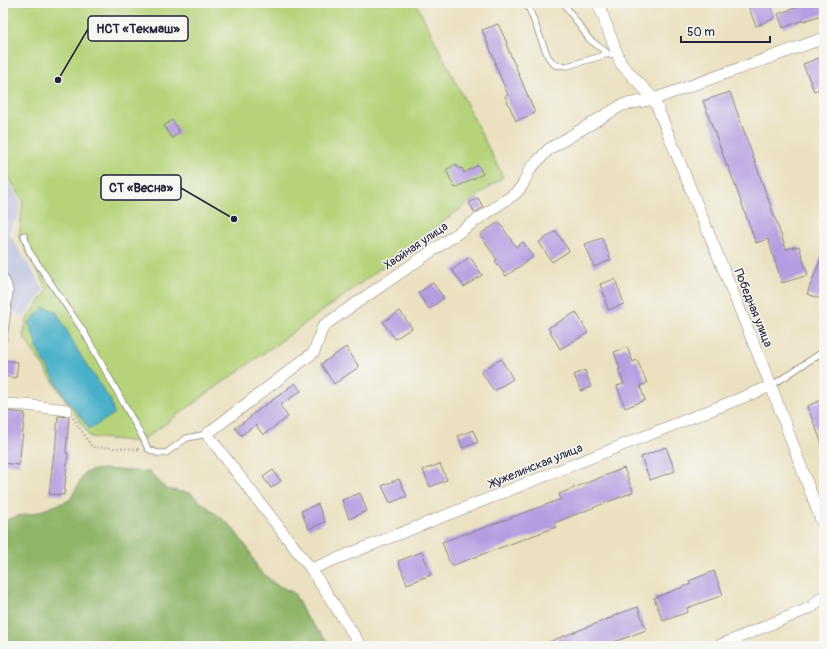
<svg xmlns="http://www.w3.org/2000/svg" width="827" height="649" font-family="Pangolin,sans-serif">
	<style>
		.industrial { fill: #bdc3de }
		.green { fill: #b6d379; stroke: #6c7a5a }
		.forest { fill: #90b569; stroke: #596c52 }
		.water { fill: #4ab0c9; stroke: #366982 }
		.building { fill: #b69de1 }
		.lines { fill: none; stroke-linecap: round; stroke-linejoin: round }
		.lane-casing { stroke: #86827e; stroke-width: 7 }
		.street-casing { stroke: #86827e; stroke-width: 12 }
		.path { stroke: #86827e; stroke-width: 2; stroke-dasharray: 1 3; stroke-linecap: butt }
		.lane { stroke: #fff; stroke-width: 5.5 }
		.street { stroke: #fff; stroke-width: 11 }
		.labels { text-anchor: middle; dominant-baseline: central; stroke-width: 3; stroke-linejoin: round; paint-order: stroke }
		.street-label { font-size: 12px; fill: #22223b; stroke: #f6f6f2 }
		.leader { fill: none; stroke: #22223b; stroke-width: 1.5 }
		.callout-dot { fill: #22223b; stroke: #f6f6f2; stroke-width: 1.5 }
		.callout { fill: #f6f6f2; stroke: #22223b; stroke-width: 1.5 }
		.callout-label { font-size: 13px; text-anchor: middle; font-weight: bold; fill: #22223b }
	</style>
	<rect width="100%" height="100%" fill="#f6f6f2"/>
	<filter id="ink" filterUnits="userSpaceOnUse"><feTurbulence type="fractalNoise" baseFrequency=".025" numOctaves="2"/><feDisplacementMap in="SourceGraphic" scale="8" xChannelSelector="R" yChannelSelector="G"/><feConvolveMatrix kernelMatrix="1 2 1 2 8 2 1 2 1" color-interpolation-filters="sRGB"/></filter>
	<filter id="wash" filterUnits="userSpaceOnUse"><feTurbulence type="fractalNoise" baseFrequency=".012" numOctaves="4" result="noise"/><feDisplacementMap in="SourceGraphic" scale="16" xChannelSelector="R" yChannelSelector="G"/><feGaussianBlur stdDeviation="0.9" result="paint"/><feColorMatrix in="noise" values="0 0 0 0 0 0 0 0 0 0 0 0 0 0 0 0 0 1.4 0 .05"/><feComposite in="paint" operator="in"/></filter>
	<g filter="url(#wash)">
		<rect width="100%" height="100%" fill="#ebe1c0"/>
		<path class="industrial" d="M3,172L20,202L18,217L8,232L44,290L23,318L10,308L13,300L3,282Z"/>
		<path class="green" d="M3,3H416L503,177L338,300L144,439L140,442L90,437L23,336L27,319L48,290L19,237L23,201L3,167Z"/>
		<path class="forest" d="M101,469L150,472L166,489L190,493L231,526L249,550L258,569L275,584L294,593L306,617L332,646H3V523L9,519L18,516L35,513L70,500L85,472Z"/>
		<path class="water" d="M44,307L56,311L82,358L111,401L114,414L92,428H89L65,397L39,353L29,323Z"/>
		<g id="blocks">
			<path class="building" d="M747,3H769L775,18L756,26Z
				M797,3H821L824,14L804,21L803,20L783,28L778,14L798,7Z
				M498,24L507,43L506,44L535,113L516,121L505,96L508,95L495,64L496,63L482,30Z
				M824,56V87L814,91L803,64Z
				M730,92L786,249L799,246L808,275L782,283L768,239L756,243L728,166H727L703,101Z
				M172,120L180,132L172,138L164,126Z
				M456,164L459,169L462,168L464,173L478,165L483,174L455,188L446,170Z
				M478,198L483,207L475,213L469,203Z
				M499,222L516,247L523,242L533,257L506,276L495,261L497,260L480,234Z
				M556,231L569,251L552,262L539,242Z
				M602,238L611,260L594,267L585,244Z
				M823,252H824V300L807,294Z
				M470,257L482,275L464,287L452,270Z
				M615,279L624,304L608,310L605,300L606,299L600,284Z
				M433,283L444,298L429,309L418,293Z
				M400,311L412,328L395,339L383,322Z
				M576,312L588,333L560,349L548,328Z
				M346,347L359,367L334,384L321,364Z
				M627,347L633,362L637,360L647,383L640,386L645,400L625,408L617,386L624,384L618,370L620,369L614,352Z
				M501,359L513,379L494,391L481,371Z
				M3,360L18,362L16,378L3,376Z
				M585,370L591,387L581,391L574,375Z
				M295,383L301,391L280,405L288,417L263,435L256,425L241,435L235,428L251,417L250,416L288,389V388Z
				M824,399V446H823L807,406Z
				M3,411L25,413L19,465L3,463Z
				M58,416L69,417L66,453H68L64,495L49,494L54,452H55Z
				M473,430L478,442L463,448L458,436Z
				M666,447L675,471L650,480L641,457Z
				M440,464L447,480L430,487L423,470Z
				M624,468L633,492L554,523L556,527L451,566L442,542L467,533V534L561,499L559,494Z
				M273,470L281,481L271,488L263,477Z
				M399,479L407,496L390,503L382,486Z
				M360,493L367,511L349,519L342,500Z
				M318,504L325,522L309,529L301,511Z
				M422,552L431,575L407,584L398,561Z
				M714,571L723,595L687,608L688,612L663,621L654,598L691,584L689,581Z
				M638,607L646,630L604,646H541V645L613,617V616Z"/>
		</g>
	</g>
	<g filter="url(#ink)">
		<use href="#blocks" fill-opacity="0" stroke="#86827e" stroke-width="1"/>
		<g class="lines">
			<defs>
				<path id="lane" d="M527,3L548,57L555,65L567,66L609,54
					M565,3L567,8L589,39L610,55
					M24,235L29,251L84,332L144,440L148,449L157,453H166L177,445L187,438L207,434
					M3,274L8,283L10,291L4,339L3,340
					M771,386L824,351"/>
				<path id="street" d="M598,3L621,64L654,99L771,386L824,528
					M3,404L25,405L67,410
					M311,569L771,386
					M361,646L311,569L207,434L314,352L323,326L516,193L522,186L530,169L549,149L622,105L654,99L824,38
					M718,646L812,607L824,595"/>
			</defs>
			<use href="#lane" class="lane-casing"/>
			<use href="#street" class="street-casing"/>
			<path class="path" d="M73,418L92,447L139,449"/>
			<use href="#lane" class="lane"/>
			<use href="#street" class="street"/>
		</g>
	</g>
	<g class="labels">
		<g class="street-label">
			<text transform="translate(416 246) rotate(-34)">Хвойная улица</text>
			<text transform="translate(753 308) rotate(68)">Победная улица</text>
			<text transform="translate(536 466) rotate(-22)">Жужелинская улица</text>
		</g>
	</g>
	<path class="leader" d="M58 80L88 29M234 219L181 188"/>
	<g class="callout-dot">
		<circle cx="58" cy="80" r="4"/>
		<circle cx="234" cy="219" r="4"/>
	</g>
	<g class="callout">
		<rect x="88" y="16" width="100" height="25" rx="4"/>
		<rect x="101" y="175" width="80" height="25" rx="4"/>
	</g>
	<g class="callout-label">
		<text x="138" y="33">НСТ «Текмаш»</text>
		<text x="141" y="192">СТ «Весна»</text>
	</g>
	<rect width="827" height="649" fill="none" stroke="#f6f6f2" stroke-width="16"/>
	<path d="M681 36v6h89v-6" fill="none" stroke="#22223b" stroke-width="2"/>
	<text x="687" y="36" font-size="12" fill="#22223b" stroke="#f6f6f2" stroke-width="3" paint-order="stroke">50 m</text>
</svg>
